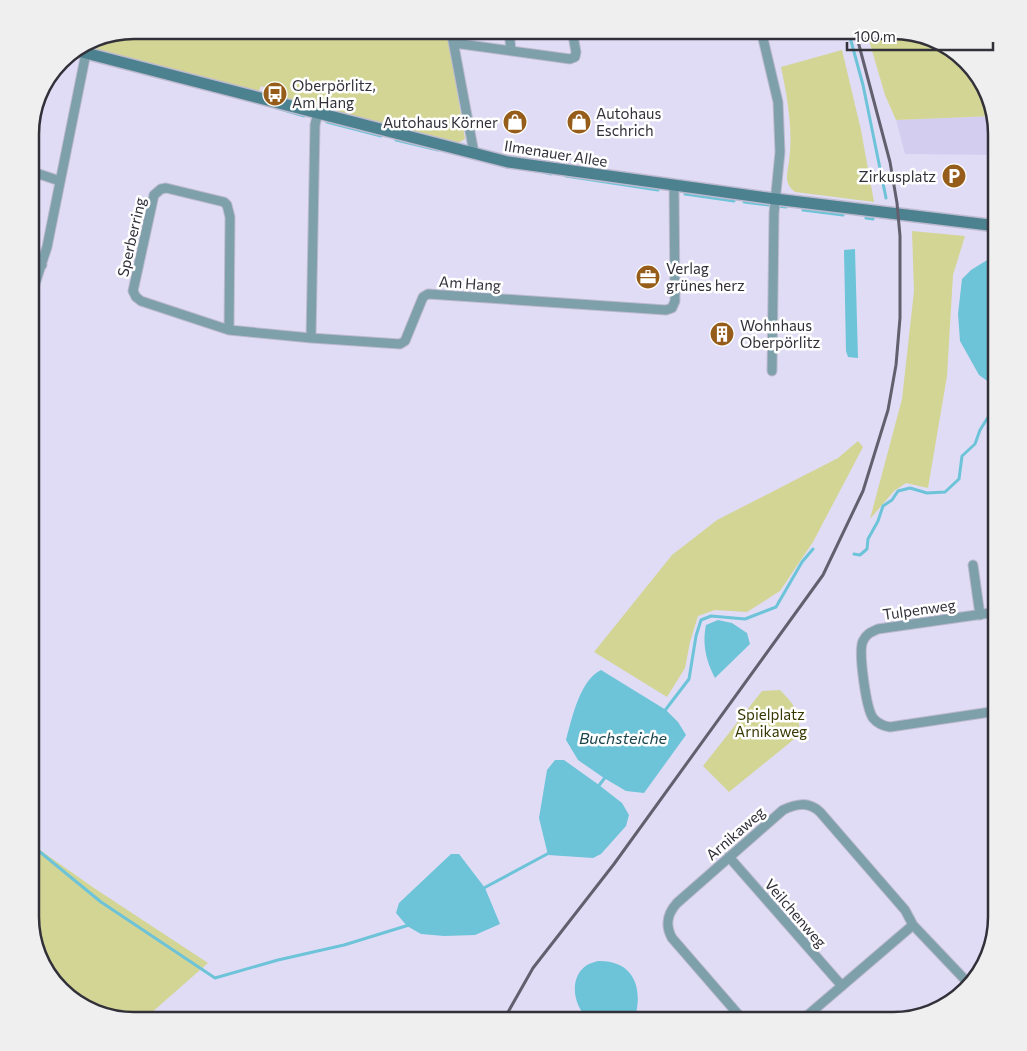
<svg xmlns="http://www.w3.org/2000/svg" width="1027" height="1051" font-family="Commissioner,sans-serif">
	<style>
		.built { fill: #d3ceef }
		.green { fill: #d3d595 }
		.water { fill: #6dc3d8 }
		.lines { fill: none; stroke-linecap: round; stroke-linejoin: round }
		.stream { stroke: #6dc3d8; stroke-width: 3 }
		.street-casing { stroke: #bdbad0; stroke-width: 11 }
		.secondary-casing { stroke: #bdbad0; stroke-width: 14 }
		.street { stroke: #7ea0aa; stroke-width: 9 }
		.secondary { stroke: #4c818f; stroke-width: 11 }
		.rail { stroke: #62606e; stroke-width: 3 }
		.labels { text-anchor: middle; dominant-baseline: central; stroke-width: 5; stroke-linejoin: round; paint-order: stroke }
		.poi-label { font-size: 15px; fill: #32313a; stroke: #fff; text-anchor: start }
		.street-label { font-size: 15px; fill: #32313a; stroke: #fff }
		.park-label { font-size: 15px; fill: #363700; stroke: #fff }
		.water-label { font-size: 16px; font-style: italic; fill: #1d454e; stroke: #fff }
		.rim { fill: none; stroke: #32313a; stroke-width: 2.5 }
	</style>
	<rect width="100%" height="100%" fill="#e0dcf5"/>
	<path class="built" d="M994,116L997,133V155L905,154L896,120Z"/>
	<path class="green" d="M134,30H447L465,139L458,143L332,110L285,99L286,94L261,86L259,91L82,46L94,38Z
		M866,30H900L939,41L971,66L989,94L994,116L896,120L885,95Z
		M842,50L861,130L874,202L795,192C786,185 786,178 788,168C794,133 788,101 781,67Z
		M912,231L965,236L953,275L947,376L928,488L906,483L894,491L870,519L902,399L914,291Z
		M858,441L863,447L813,542L780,591L747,612L715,610L698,616L690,642L685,668L667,697L594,652L672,555L717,520L838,458Z
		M780,690C795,705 802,715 798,736L729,792L703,766L762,691Z
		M30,843L94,888L208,963L142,1021H134L88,1010L56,985L38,957L30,918Z"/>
	<path class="water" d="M855,249L858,358L848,357L846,351L844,250Z
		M997,254V388L979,375L960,341L958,314L962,279L971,270Z
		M718,620L732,623L747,633L750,644L715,678C706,661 702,644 706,625Z
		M601,670L666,710L678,722L686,735L644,793L626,791L604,778L578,760L566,740C572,718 580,680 601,670Z
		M555,760H564L599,785L622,803L629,815L626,826L601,854L593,858L548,855L539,818L547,770Z
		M451,854H459L485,888L500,924L475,935L444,936L421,934L407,926L396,913L399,903Z
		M598,961C635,960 644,990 634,1021H591C574,1010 567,978 587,965C590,963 595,962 598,961Z"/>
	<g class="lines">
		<path class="stream" d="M848,30L863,85L886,198
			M277,108L304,116
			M327,122L381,136
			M396,140L438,150
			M543,172L551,174
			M566,176L658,190
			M685,194L734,201
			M744,202L786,207
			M803,210L843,215
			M866,218L873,219
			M854,554L860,555L867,549L868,539L878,521L883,506L892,500L898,491L910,488L927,493L945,492L959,479L962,456L975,444L980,430L997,403
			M663,713L689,679L696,636L701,620L711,616L745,619L776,607L802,562L813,549
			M597,788L607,775
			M30,851L40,852L101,902L215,978L278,960L344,945L409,925
			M482,889L549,853"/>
		<defs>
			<path id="street" d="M451,30L474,153
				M509,30L511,51
				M761,30L778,102L780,152L774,213L772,371
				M454,43L570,59L575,57L576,52L572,30
				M30,171L60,181
				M30,261L42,265
				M34,287L47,247L86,53
				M229,330L230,217L227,205L224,202L166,188L161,189L154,195L133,291L136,297L141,301L229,330L311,338L400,344L405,341L423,297L428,294L666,310L672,308L675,301L674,185
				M311,338L315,125L318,112
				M973,565L980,615
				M997,612L878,629C871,632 866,634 863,641C858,651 866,708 873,718C878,724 883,726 890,727L997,711
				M729,857L842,986
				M744,1021L672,938C665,925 667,914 677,903L783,810C796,804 808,801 820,812L905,910L913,925L970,985
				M801,1021L913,925"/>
			<path id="secondary" d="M74,50L508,162L775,199L997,226"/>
		</defs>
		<use href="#street" class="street-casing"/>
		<use href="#secondary" class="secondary-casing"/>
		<use href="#street" class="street"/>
		<use href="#secondary" class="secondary"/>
		<path class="rail" d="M503,1021L533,968L614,864L823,575L863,491L888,410L896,365L900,318V236L897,203L890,162L855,30"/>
	</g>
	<defs>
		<symbol id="bus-disc" viewBox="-11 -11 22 22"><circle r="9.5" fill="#965d1a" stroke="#fff"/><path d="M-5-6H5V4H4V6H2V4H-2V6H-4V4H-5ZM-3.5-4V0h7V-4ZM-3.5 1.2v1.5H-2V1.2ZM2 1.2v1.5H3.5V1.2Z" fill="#fff"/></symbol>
		<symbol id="shop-disc" viewBox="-11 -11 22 22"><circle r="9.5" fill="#965d1a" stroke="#fff"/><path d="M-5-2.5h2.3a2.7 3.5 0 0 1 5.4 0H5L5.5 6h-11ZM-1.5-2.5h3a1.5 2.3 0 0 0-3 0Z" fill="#fff"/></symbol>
		<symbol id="parking-disc" viewBox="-11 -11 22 22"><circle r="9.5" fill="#965d1a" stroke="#fff"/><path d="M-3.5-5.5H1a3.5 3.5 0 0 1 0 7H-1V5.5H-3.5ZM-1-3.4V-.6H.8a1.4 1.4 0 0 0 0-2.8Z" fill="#fff"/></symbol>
		<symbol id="office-disc" viewBox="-11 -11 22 22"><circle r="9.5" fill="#965d1a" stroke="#fff"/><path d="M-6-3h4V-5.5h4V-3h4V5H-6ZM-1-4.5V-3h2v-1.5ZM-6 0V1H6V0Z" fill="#fff"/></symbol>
		<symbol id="building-disc" viewBox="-11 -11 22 22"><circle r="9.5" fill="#965d1a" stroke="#fff"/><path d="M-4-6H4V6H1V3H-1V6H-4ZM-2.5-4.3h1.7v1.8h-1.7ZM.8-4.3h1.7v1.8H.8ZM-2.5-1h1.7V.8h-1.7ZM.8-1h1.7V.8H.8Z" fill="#fff"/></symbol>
	</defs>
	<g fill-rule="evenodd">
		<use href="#bus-disc" x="261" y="80" width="28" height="28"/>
		<use href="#shop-disc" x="501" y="108" width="28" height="28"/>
		<use href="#shop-disc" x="565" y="108" width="28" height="28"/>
		<use href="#parking-disc" x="940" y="162" width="28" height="28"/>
		<use href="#office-disc" x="634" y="263" width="28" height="28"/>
		<use href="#building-disc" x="708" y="320" width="28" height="28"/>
	</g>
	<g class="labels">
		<g class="poi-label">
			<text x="292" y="85">Oberpörlitz,<tspan x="292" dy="17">Am Hang</tspan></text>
			<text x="596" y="113">Autohaus<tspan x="596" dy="17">Eschrich</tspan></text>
			<text x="498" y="122" text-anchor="end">Autohaus Körner</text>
			<text x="936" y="176" text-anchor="end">Zirkusplatz</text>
			<text x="666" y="268">Verlag<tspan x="666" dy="17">grünes herz</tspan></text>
			<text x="740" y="325">Wohnhaus<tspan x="740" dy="17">Oberpörlitz</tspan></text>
		</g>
		<g class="street-label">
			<text transform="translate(556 153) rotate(9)">Ilmenauer Allee</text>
			<text transform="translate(131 237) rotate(-77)">Sperberring</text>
			<text transform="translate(470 283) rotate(4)">Am Hang</text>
			<text transform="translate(919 609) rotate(-8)">Tulpenweg</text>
			<text transform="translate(735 833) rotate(-41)">Arnikaweg</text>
			<text transform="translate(796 913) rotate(49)">Veilchenweg</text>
		</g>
		<g class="park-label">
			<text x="771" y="714">Spielplatz<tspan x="771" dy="17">Arnikaweg</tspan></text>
		</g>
		<g class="water-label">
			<text x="623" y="737">Buchsteiche</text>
		</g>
	</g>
	<path d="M0 0H1027V1051H0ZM134 39H893A95 95 0 0 1 988 134V917A95 95 0 0 1 893 1012H134A95 95 0 0 1 39 917V134A95 95 0 0 1 134 39Z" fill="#efefef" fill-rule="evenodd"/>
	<path class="rim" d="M134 39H893A95 95 0 0 1 988 134V917A95 95 0 0 1 893 1012H134A95 95 0 0 1 39 917V134A95 95 0 0 1 134 39Z"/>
	<path d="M847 42v8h146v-8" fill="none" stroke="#32313a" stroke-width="2.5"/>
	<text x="854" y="42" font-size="15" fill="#32313a" stroke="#ffffff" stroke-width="4" paint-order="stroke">100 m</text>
</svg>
